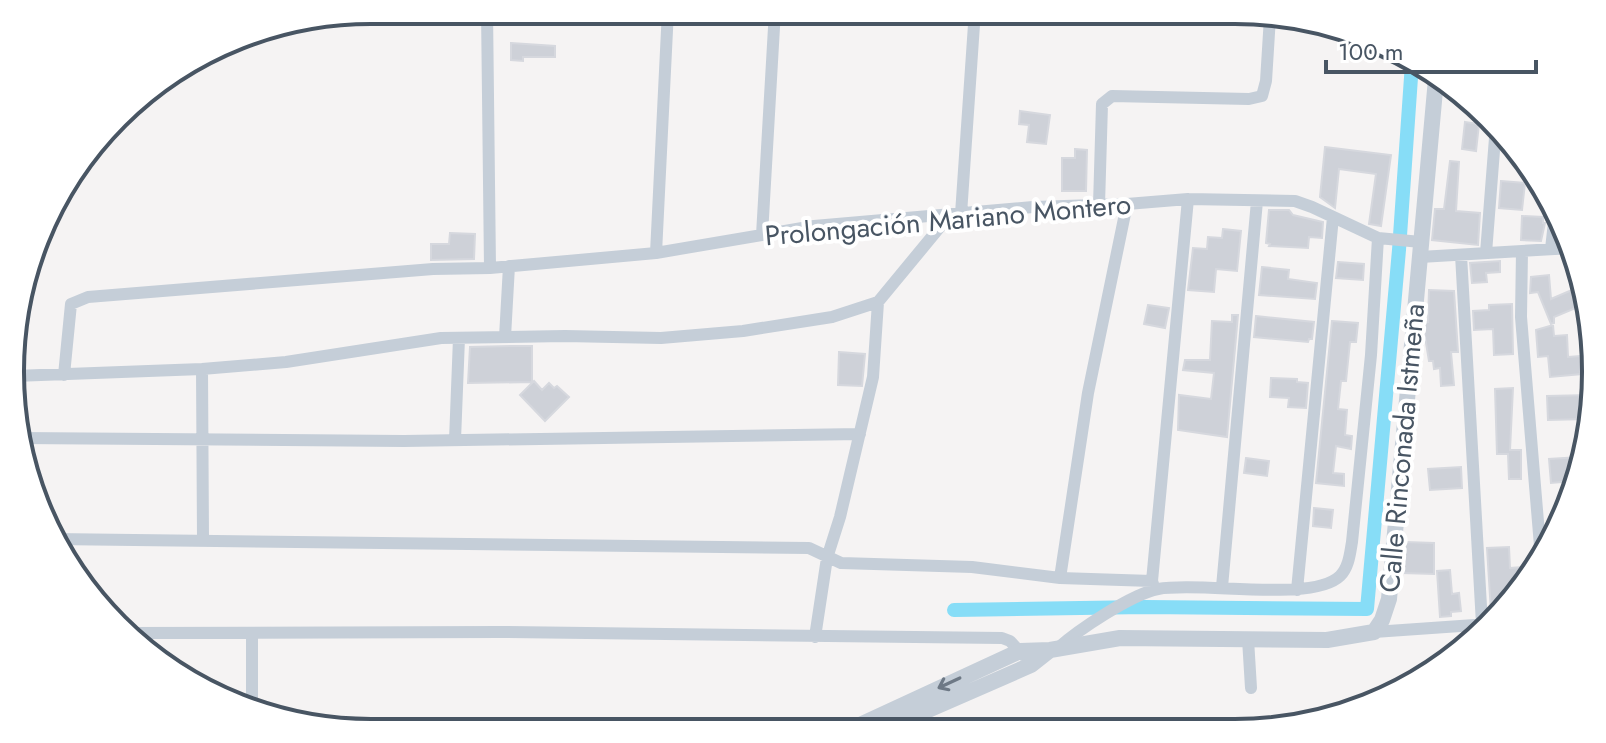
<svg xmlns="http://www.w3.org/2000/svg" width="1606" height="743" font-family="Jost,sans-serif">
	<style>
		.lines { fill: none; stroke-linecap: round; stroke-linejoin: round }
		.canal { stroke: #87ddf7; stroke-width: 14 }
		.building { fill: #ced1d8; stroke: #d6d8de; stroke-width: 2 }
		.minor { stroke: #c5ced8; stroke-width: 12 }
		.tertiary { stroke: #c5ced8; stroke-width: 16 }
		.oneway { stroke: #6e7986 }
		.labels { text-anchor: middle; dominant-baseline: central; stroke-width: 8; stroke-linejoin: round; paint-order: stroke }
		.street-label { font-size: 28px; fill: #485563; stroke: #fff }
		.rim { fill: none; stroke: #485563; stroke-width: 4 }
	</style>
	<rect width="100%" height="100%" fill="#f5f3f3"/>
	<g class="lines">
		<path class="canal" d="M954,610L1145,607L1367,609L1399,250L1412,63"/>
	</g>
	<path class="building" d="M511,43L555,46V57H523V61L511,60Z
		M1020,111L1050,115L1046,144L1027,142L1029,125L1019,124Z
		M1465,122L1479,124L1476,151L1462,149Z
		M1325,147L1391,155L1381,226L1369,224L1376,174L1339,169L1335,208L1320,197Z
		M1075,149L1087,150L1086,191H1062V158H1075Z
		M1450,161L1459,162L1456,211L1480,213L1478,245L1432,240L1435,209H1444Z
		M1501,181L1525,183L1522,210L1499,208Z
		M1269,210H1289L1293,215L1323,222L1322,238L1309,237L1308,248L1269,246L1270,244L1266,243Z
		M1522,216L1543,217V223H1545L1541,241L1521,240Z
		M1223,229L1241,231L1237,271L1216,269L1214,292L1188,290L1193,248L1207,249L1208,237L1222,238Z
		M450,233L475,234L474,259L431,260V244H449Z
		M1500,261V272L1486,273L1487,282L1472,283L1470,263Z
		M1338,262L1364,264L1363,280L1336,278Z
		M1262,267L1289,270L1288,279L1317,283L1315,299L1259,295Z
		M1549,275L1551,299L1579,287L1583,305L1554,317V323L1551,324L1538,292L1530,293L1531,277Z
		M1429,290L1454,291L1458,352H1451L1454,385L1441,386L1440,368L1434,369L1433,361H1429L1424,331L1425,322H1428Z
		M1512,304L1513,354L1494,355L1493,329L1474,330L1473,311L1489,310V305Z
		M1148,305L1169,308L1165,328L1144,324Z
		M1232,315H1238L1227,437L1178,430L1179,395L1211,399L1214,373L1183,370L1185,360H1210L1212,321L1232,322Z
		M1256,316L1314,322L1312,339H1309L1308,342L1254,337Z
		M1332,321L1358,323L1356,342H1350L1346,381H1341L1338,409L1347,410L1345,435L1352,436L1351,449L1336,446L1333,473L1344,474V486L1316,483Z
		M1553,325L1554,336L1567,335L1568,357L1580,356L1582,374L1550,377L1548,356L1538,357L1536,330Z
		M510,346H532V382L468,383L470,347Z
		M839,352L865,354L862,386L838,385Z
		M1271,378L1297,379V382L1308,383L1306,408L1288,407L1289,398L1270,397Z
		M534,381L542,390L549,383L554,388L557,386L569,397L545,421L520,395Z
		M1513,388L1510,450H1521V479H1509L1508,454H1497L1495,389Z
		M1591,395L1587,419L1548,420L1547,396Z
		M1579,457L1574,481L1551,483L1549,459Z
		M1246,458L1269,461L1267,476L1244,473Z
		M1461,467L1462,488L1430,490L1428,469Z
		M1314,508L1333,510L1331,528L1313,526Z
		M1405,542L1434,543V574L1402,573Z
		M1509,547L1510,568L1536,566L1521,592L1501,612H1491L1487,548Z
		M1450,570L1452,594L1459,593L1461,611L1451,612V616L1440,617L1437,571Z"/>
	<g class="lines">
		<path class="minor" d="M487,10L490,268
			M1099,205L1102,104L1112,96L1249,99L1262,96L1266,81L1270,17
			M961,214L975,10
			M762,235L775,10
			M1551,249L1555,213
			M1522,251L1521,317L1541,558
			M656,253L668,10
			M1486,253L1496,125
			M1461,255L1482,624
			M1420,257L1572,248
			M505,337L509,266
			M202,369L203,538
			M64,375L71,304L88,297L433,269L490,268L656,253L814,226L1033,207L1127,204L1188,199L1295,201L1312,207L1378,238L1421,242
			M14,376L202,369L286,362L441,338L565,336L661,338L743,331L832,317L878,302L949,216
			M19,438L404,441L860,434
			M455,440L459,338
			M53,539L809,548L841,563L972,567L1060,578L1152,581
			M1060,578L1088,393L1127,204
			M1154,587L1152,581L1188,199
			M1222,587L1257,201
			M1297,590L1333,217
			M1374,632L1489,624
			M125,633L500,632L1002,638L1010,641L1023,655
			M252,633V709
			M815,637L827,558L840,517L873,377L878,302
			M1248,639L1251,688
			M1058,648C1078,630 1132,594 1158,589C1201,581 1312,603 1340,576C1349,567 1350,553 1352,542L1371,355L1378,238"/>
		<path class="tertiary" d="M847,731L1020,651L1050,650L1120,638L1327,640L1374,632L1382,620L1389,599L1436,79
			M880,731L1031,665L1050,650"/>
	</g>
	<defs><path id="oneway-shaft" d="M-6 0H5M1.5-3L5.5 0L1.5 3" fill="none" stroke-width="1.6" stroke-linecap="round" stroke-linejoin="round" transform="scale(2)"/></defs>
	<use class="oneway" href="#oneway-shaft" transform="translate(949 683) rotate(155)"/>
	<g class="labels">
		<g class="street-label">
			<text transform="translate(948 220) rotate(-5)">Prolongación Mariano Montero</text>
			<text transform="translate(1402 448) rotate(-85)">Calle Rinconada Istmeña</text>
		</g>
	</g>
	<path d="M0 0H1606V743H0ZM371 24H1235A347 347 0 0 1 1582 371V372A347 347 0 0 1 1235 719H371A347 347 0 0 1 24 372V371A347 347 0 0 1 371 24Z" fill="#fff" fill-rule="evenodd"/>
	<path class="rim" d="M371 24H1235A347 347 0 0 1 1582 371V372A347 347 0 0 1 1235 719H371A347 347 0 0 1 24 372V371A347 347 0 0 1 371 24Z"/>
	<path d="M1326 60v12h210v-12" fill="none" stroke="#485563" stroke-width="4"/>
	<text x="1338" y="60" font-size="24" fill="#485563" stroke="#ffffff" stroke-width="6" paint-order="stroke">100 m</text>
</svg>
